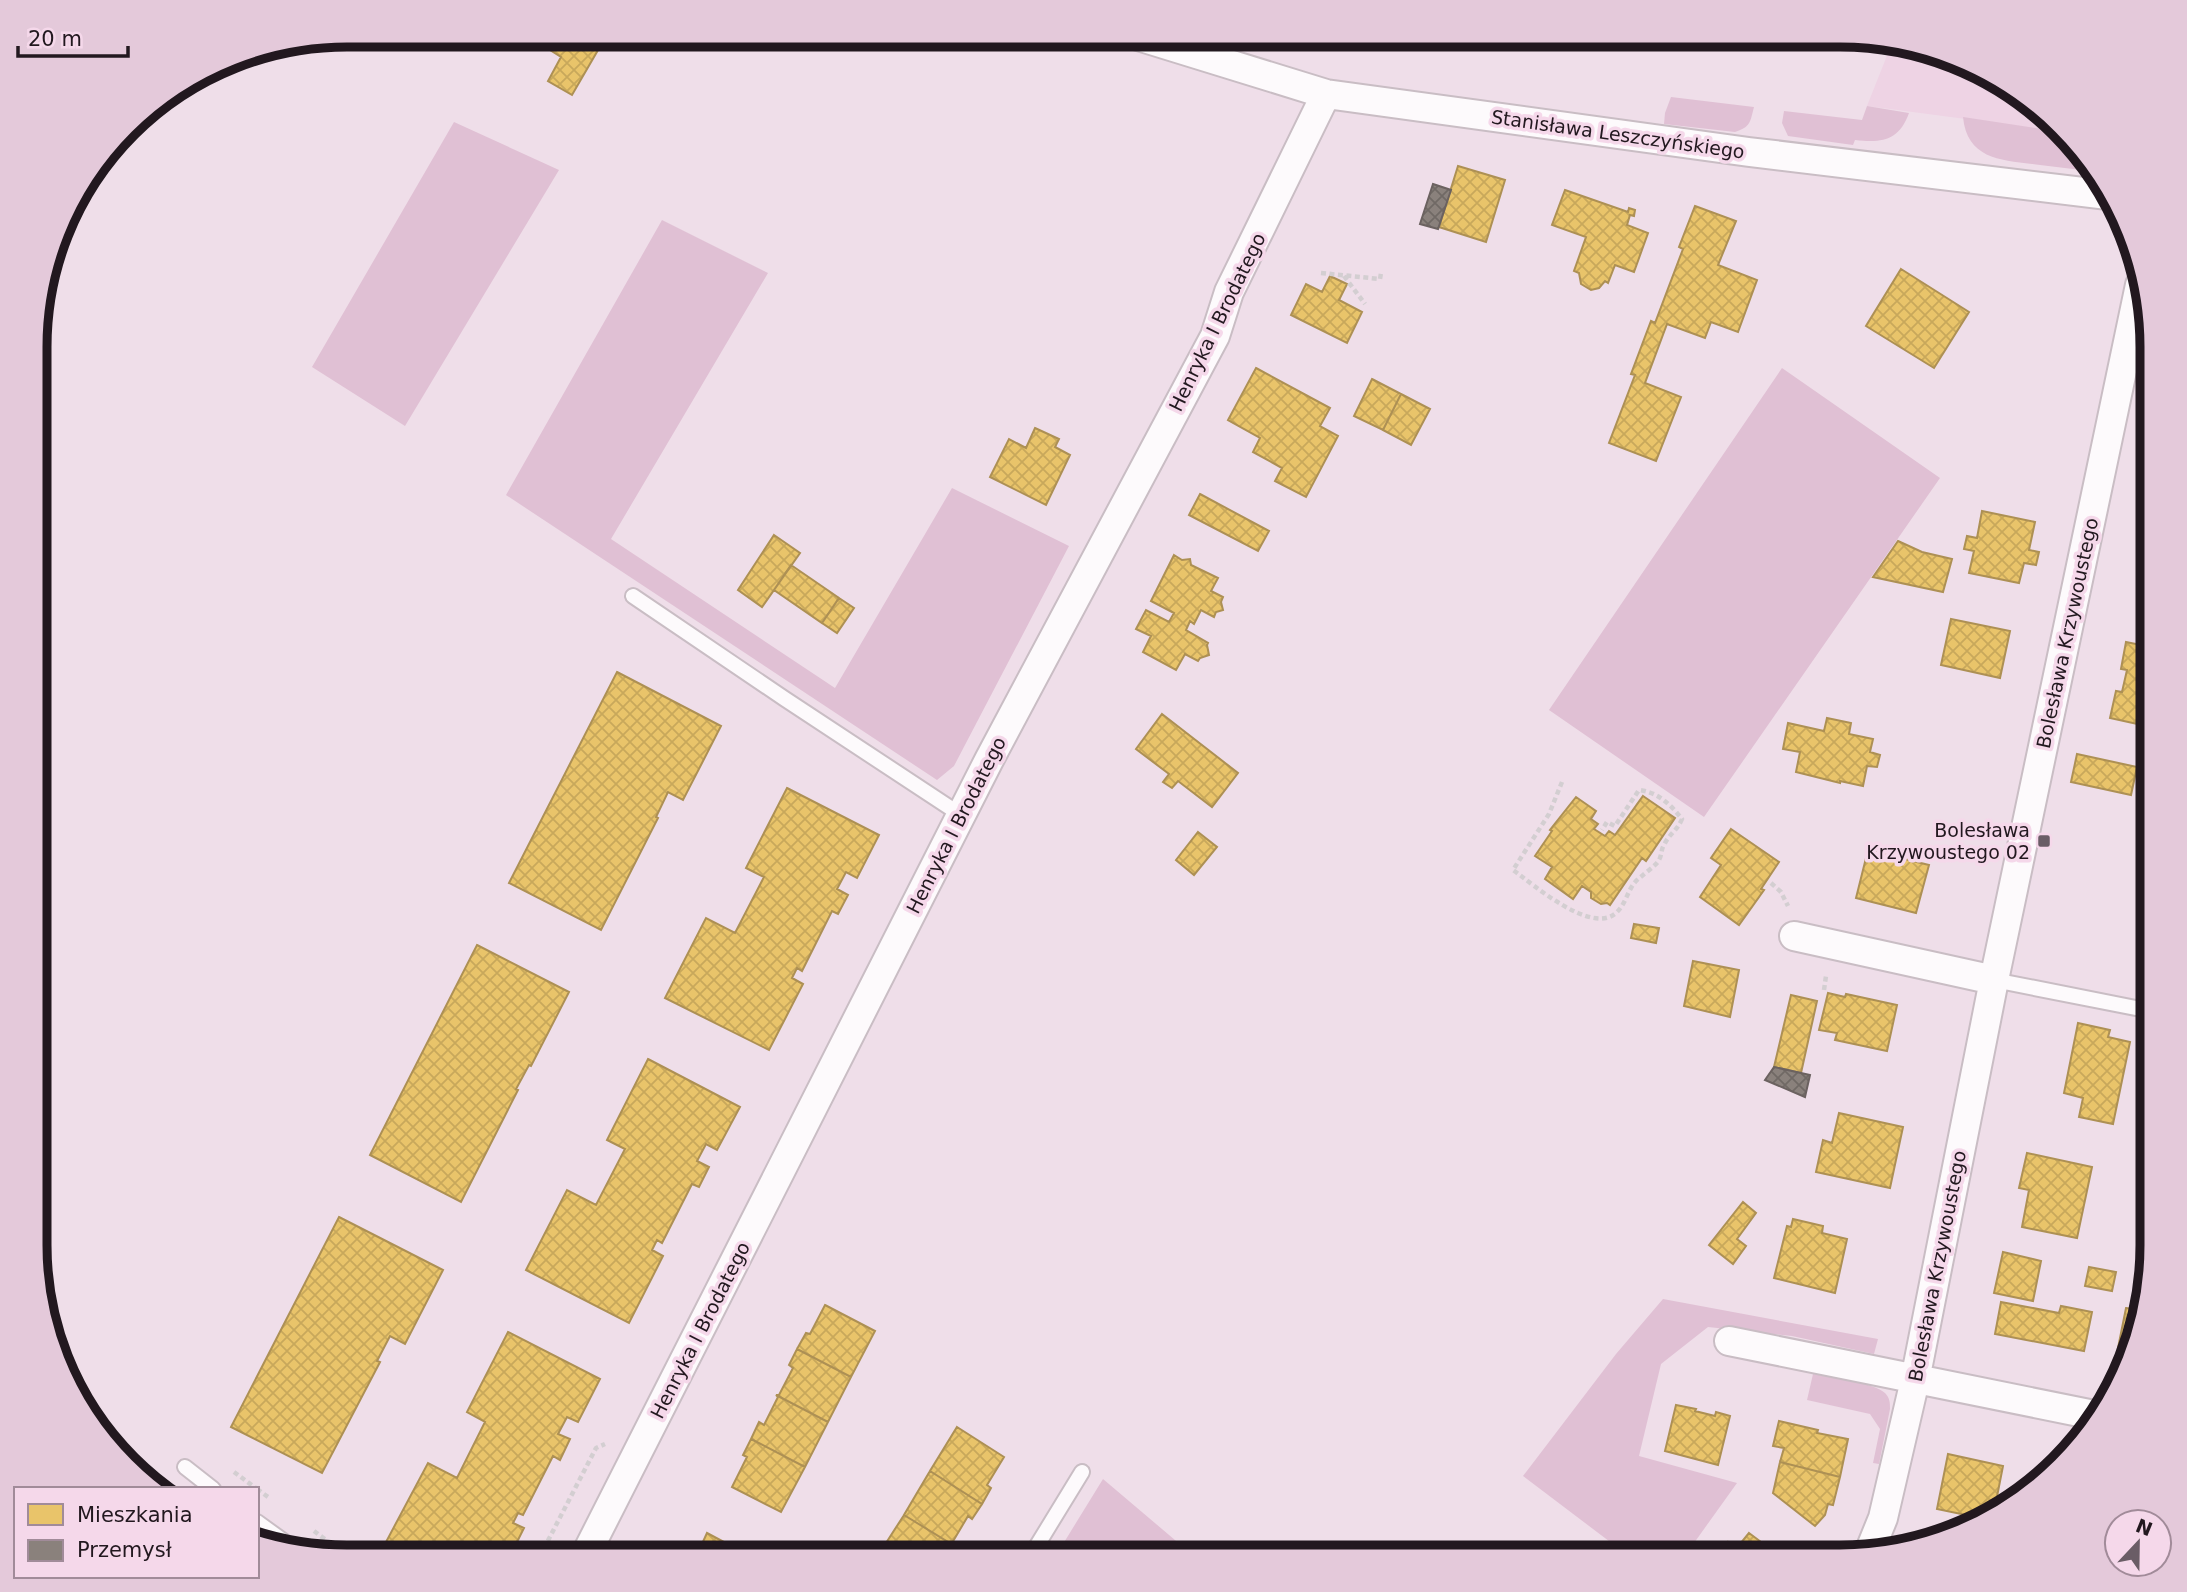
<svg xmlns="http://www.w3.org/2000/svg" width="2187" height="1592" font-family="'DejaVu Sans',sans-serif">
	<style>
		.built { fill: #eed3e4 }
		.green { fill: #e0c0d4 }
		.homes { fill: url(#homes-cross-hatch); stroke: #ad9054; stroke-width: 2 }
		.industry { fill: url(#industry-cross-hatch); stroke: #6b6260; stroke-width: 2 }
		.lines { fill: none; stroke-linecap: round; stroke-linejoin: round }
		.lane-casing { stroke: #c9bdc4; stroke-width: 18 }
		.street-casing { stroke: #c9bdc4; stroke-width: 32 }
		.path { stroke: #d3ced1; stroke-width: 4.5; stroke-dasharray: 5 3.5; stroke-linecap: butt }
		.lane { stroke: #fdfafc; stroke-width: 14 }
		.street { stroke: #fdfafc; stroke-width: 28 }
		.poi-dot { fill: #6a5d66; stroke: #f5d8ea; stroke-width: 2.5 }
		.labels { text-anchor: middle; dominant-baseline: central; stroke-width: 7; stroke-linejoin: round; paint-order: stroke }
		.street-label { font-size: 19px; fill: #22181f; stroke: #f5d8ea }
		.poi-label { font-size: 19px; fill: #22181f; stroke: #f5d8ea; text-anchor: end }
		.rim { fill: none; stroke: #22181f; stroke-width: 9 }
	</style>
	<defs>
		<pattern id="homes-cross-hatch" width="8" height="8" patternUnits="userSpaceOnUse" patternTransform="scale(1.75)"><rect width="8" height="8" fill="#e9c46a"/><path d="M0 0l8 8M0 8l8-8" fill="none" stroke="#c8a85b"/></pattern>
		<pattern id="industry-cross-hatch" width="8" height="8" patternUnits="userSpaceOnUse" patternTransform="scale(1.75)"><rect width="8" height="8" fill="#8a817c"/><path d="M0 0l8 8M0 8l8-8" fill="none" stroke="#706965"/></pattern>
	</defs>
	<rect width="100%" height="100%" fill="#efdee9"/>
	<path class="built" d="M1892,43L1959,59L2030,100L2056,131L1867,106Z"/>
	<path class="green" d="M1671,97L1754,107C1750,122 1751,127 1735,132L1664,124L1665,113Z
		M1867,106L1909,113C1899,141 1882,143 1855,140L1853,145L1788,136L1782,123L1784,111L1862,120Z
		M1963,117L2056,131L2082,163L2081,170C2065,168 2048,166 2032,164C1999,160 1967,158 1963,117Z
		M454,122L559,170L405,426L312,367Z
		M662,220L768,273L611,539L835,688L952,488L1069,546L954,766L937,780L506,495Z
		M1782,368L1940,478L1704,817L1549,710Z
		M1663,1299L1878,1339L1874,1354L1792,1336L1708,1327L1661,1364L1639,1456L1737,1483L1684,1557H1630L1523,1476L1616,1354Z
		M1813,1374C1829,1377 1875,1383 1885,1393C1890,1398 1890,1403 1890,1409L1879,1464L1873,1463L1880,1429L1870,1414L1807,1400Z
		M1103,1479L1195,1557H1055Z"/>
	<path class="homes" d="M572,35L598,50L572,95L548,81L561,57L550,50L558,39L567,45Z
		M1458,166L1505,180L1486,242L1439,227Z
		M1565,190L1628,212L1629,208L1635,210L1634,216L1630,215L1627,225L1648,233L1634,272L1615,265L1608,283L1605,281L1599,288L1591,290L1581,284L1579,273L1574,271L1586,237L1552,225Z
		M1695,206L1736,221L1718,265L1757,280L1738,332L1711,322L1705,338L1667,324L1645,383L1681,397L1656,461L1609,443L1635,375L1631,374L1651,321L1655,323L1683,249L1679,247Z
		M1901,269L1969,312L1934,368L1866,326Z
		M1330,276L1347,284L1339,300L1362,312L1347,343L1291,315L1306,284L1322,292Z
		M1256,368L1330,408L1320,426L1338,436L1306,497L1275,481L1282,468L1253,452L1260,438L1228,420Z
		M1372,379L1401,394L1383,430L1354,416Z
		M1401,394L1430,409L1411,445L1383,430Z
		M1035,428L1059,439L1055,447L1070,455L1046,505L990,477L1009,439L1026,448Z
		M1200,494L1269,531L1258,551L1189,515Z
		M1982,511L2035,522L2029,550L2039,552L2036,565L2024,563L2019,583L1969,573L1974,551L1964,549L1967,536L1977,538Z
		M774,535L800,553L762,607L738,590Z
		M1898,541L1922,552L1952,559L1943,592L1873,577Z
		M2151,553V592L2144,590Z
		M1174,555L1182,560L1190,559L1191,565L1218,578L1211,591L1223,597L1221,602L1223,610L1216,612L1214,617L1201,610L1194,624L1190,621L1186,630L1208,643L1207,645L1209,655L1200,658L1198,661L1185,654L1176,670L1143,652L1151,636L1136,629L1146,610L1169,622L1174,613L1151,601Z
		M791,565L839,598L822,623L774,590Z
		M839,598L854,608L837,633L822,623Z
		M1951,619L2010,631L2000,678L1941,665Z
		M2126,642L2151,647V727L2110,718L2116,691L2122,692L2127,670L2121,669Z
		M617,672L721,726L683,800L668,792L656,817L658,818L601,930L509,883Z
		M1162,714L1238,773L1212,807L1178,781L1172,788L1163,782L1169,774L1136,749Z
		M1827,718L1851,723L1849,734L1873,739L1870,752L1880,755L1877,767L1867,766L1863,786L1840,781V783L1796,772L1800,752L1783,749L1788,723L1824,731Z
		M2077,754L2137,767L2131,795L2071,782Z
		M787,788L879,835L857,878L846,872L837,889L848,895L838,914L832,911L802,971L797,968L792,978L803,984L769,1050L665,998L706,918L735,933L764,877L746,868Z
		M1643,796L1675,818L1646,861L1642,858L1610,905L1607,903L1601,904L1591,898V892L1582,886L1573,899L1545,879L1552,867L1535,856L1552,831L1550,830L1576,797L1596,811L1591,819L1598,824L1594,829L1605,836L1609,831L1615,835Z
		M1731,829L1779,862L1761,889L1764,890L1739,925L1700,897L1721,865L1711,858Z
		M1198,832L1217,847L1194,875L1176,860Z
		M1868,850L1929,865L1916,913L1856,898Z
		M1634,924L1659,928L1656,943L1631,938Z
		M477,945L569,992L531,1066L529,1065L516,1089L518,1090L461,1202L370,1155Z
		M1693,961L1739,970L1730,1017L1684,1006Z
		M1828,993L1845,997L1846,994L1897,1005L1887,1051L1835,1040L1837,1033L1819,1030Z
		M1791,995L1817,1001L1801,1073L1774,1067Z
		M2078,1023L2110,1030L2108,1037L2130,1042L2113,1124L2079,1117L2083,1098L2064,1093Z
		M648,1059L740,1107L717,1150L706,1144L697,1161L709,1167L699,1187L692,1184L662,1243L657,1240L652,1250L663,1256L629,1323L526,1270L567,1190L596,1205L625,1149L607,1140Z
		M1839,1113L1903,1127L1890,1188L1816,1172L1823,1140L1832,1143Z
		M2027,1153L2092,1167L2077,1238L2022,1227L2029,1190L2019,1188Z
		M1743,1202L1756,1213L1737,1239L1746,1246L1733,1264L1709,1245Z
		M339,1217L443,1270L405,1344L390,1336L377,1361L380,1362L322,1473L231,1427Z
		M1793,1219L1823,1226L1822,1233L1847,1239L1835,1293L1774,1278L1787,1226L1791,1227Z
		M2003,1252L2041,1261L2033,1301L1994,1293Z
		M2089,1267L2116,1272L2112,1291L2085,1286Z
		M2001,1302L2059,1313L2061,1306L2092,1312L2084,1351L1995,1334Z
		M825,1305L875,1331L851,1377L797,1349L806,1333L810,1334Z
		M2126,1308L2141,1310L2132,1351L2118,1348Z
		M508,1332L600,1379L578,1422L567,1417L558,1434L570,1439L560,1460L553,1456L523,1515L518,1513L513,1523L524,1528L510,1556H413L386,1542L428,1463L457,1478L485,1422L467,1412Z
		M797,1349L851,1377L828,1422L776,1395H779L793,1368L789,1365Z
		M776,1395L828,1422L805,1467L751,1439L759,1422L764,1425L778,1397Z
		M1676,1405L1696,1409L1695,1411L1715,1416L1716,1412L1730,1416L1718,1465L1665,1451Z
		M1779,1421L1818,1430L1817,1433L1848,1439L1840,1477L1780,1462L1784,1448L1773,1446Z
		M957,1427L1004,1457L987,1485L991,1488L982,1504L930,1471Z
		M751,1439L805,1467L781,1512L732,1487L747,1457L743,1455Z
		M1948,1454L2003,1466L1994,1512L1985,1519L1937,1509Z
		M1780,1462L1840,1477L1833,1505L1828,1504L1825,1515L1815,1526L1773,1493Z
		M930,1471L982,1504L972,1519L968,1516L952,1543L953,1545L904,1515Z
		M904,1515L953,1545H950L943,1557H877Z
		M707,1533L752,1557H696Z
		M1749,1533L1781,1557H1722L1719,1555L1728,1542L1736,1549Z"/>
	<path class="industry" d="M1433,184L1451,190L1438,229L1420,224Z
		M1774,1067L1810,1075L1805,1097L1765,1080Z"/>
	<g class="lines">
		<defs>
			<path id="lane" d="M633,596L785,699L961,815
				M1994,980L2151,1011
				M185,1467L213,1489
				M257,1522L293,1548
				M1030,1557L1082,1472"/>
			<path id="street" d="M1135,35L1326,94L1749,152L2108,195
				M1794,936L1994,980
				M1729,1341L2099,1416
				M1870,1550L1883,1518L1915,1380L1994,980L2140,285
				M585,1556L989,760L1215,336L1229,292L1326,94"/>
		</defs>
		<use href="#lane" class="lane-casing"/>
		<use href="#street" class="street-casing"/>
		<path class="path" d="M1321,273L1380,279L1381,273
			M1344,276L1365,304
			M1562,782L1549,814L1513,870C1534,885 1591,935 1616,913C1626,904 1627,891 1636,881C1641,876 1657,865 1659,860C1662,855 1661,849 1664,845C1669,834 1677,831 1682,819C1671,805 1658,792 1639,790L1615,826L1607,822L1602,830
			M1771,883L1781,892L1788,906
			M1824,990L1826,976
			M234,1472L257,1489
			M257,1489L268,1497
			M314,1531L347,1556
			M540,1556L596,1448L605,1444"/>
		<use href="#lane" class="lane"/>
		<use href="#street" class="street"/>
	</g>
	<rect class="poi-dot" x="2037" y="834" width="14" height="14" rx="3.5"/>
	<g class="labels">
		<g class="street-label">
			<text transform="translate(1618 134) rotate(8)">Stanisława Leszczyńskiego</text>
			<text transform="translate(1217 322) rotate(-64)">Henryka I Brodatego</text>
			<text transform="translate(2067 633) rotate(-78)">Bolesława Krzywoustego</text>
			<text transform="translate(956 825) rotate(-63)">Henryka I Brodatego</text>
			<text transform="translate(1937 1266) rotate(-79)">Bolesława Krzywoustego</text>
			<text transform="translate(700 1330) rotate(-63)">Henryka I Brodatego</text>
		</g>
		<g class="poi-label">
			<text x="2030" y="830">Bolesława<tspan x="2030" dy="22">Krzywoustego 02</tspan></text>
		</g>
	</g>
	<path d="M0 0H2187V1592H0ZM347 47H1840A300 300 0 0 1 2140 347V1245A300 300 0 0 1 1840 1545H347A300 300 0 0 1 47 1245V347A300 300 0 0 1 347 47Z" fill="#e4c9da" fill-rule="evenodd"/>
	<path class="rim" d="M347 47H1840A300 300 0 0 1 2140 347V1245A300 300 0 0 1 1840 1545H347A300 300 0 0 1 47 1245V347A300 300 0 0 1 347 47Z"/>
	<rect x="14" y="1487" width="245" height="91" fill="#f5d8ea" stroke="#a18b99" stroke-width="2"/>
	<rect x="28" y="1504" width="35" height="21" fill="#e9c46a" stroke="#a18b99" stroke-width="2"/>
	<text x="77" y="1522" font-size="21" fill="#22181f">Mieszkania</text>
	<rect x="28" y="1540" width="35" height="21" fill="#8a817c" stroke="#a18b99" stroke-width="2"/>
	<text x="77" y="1557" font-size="21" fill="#22181f">Przemysł</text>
	<g transform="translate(2138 1543) rotate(22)"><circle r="33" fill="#f5d8ea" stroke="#a18b99" stroke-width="2"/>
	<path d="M0-5L12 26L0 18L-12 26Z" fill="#6a5d66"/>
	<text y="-10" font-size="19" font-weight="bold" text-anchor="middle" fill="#22181f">N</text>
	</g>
	<path d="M18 46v10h110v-10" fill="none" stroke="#22181f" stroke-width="3.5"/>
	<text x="28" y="46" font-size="21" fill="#22181f" stroke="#f5d8ea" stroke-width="5" paint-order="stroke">20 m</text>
</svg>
